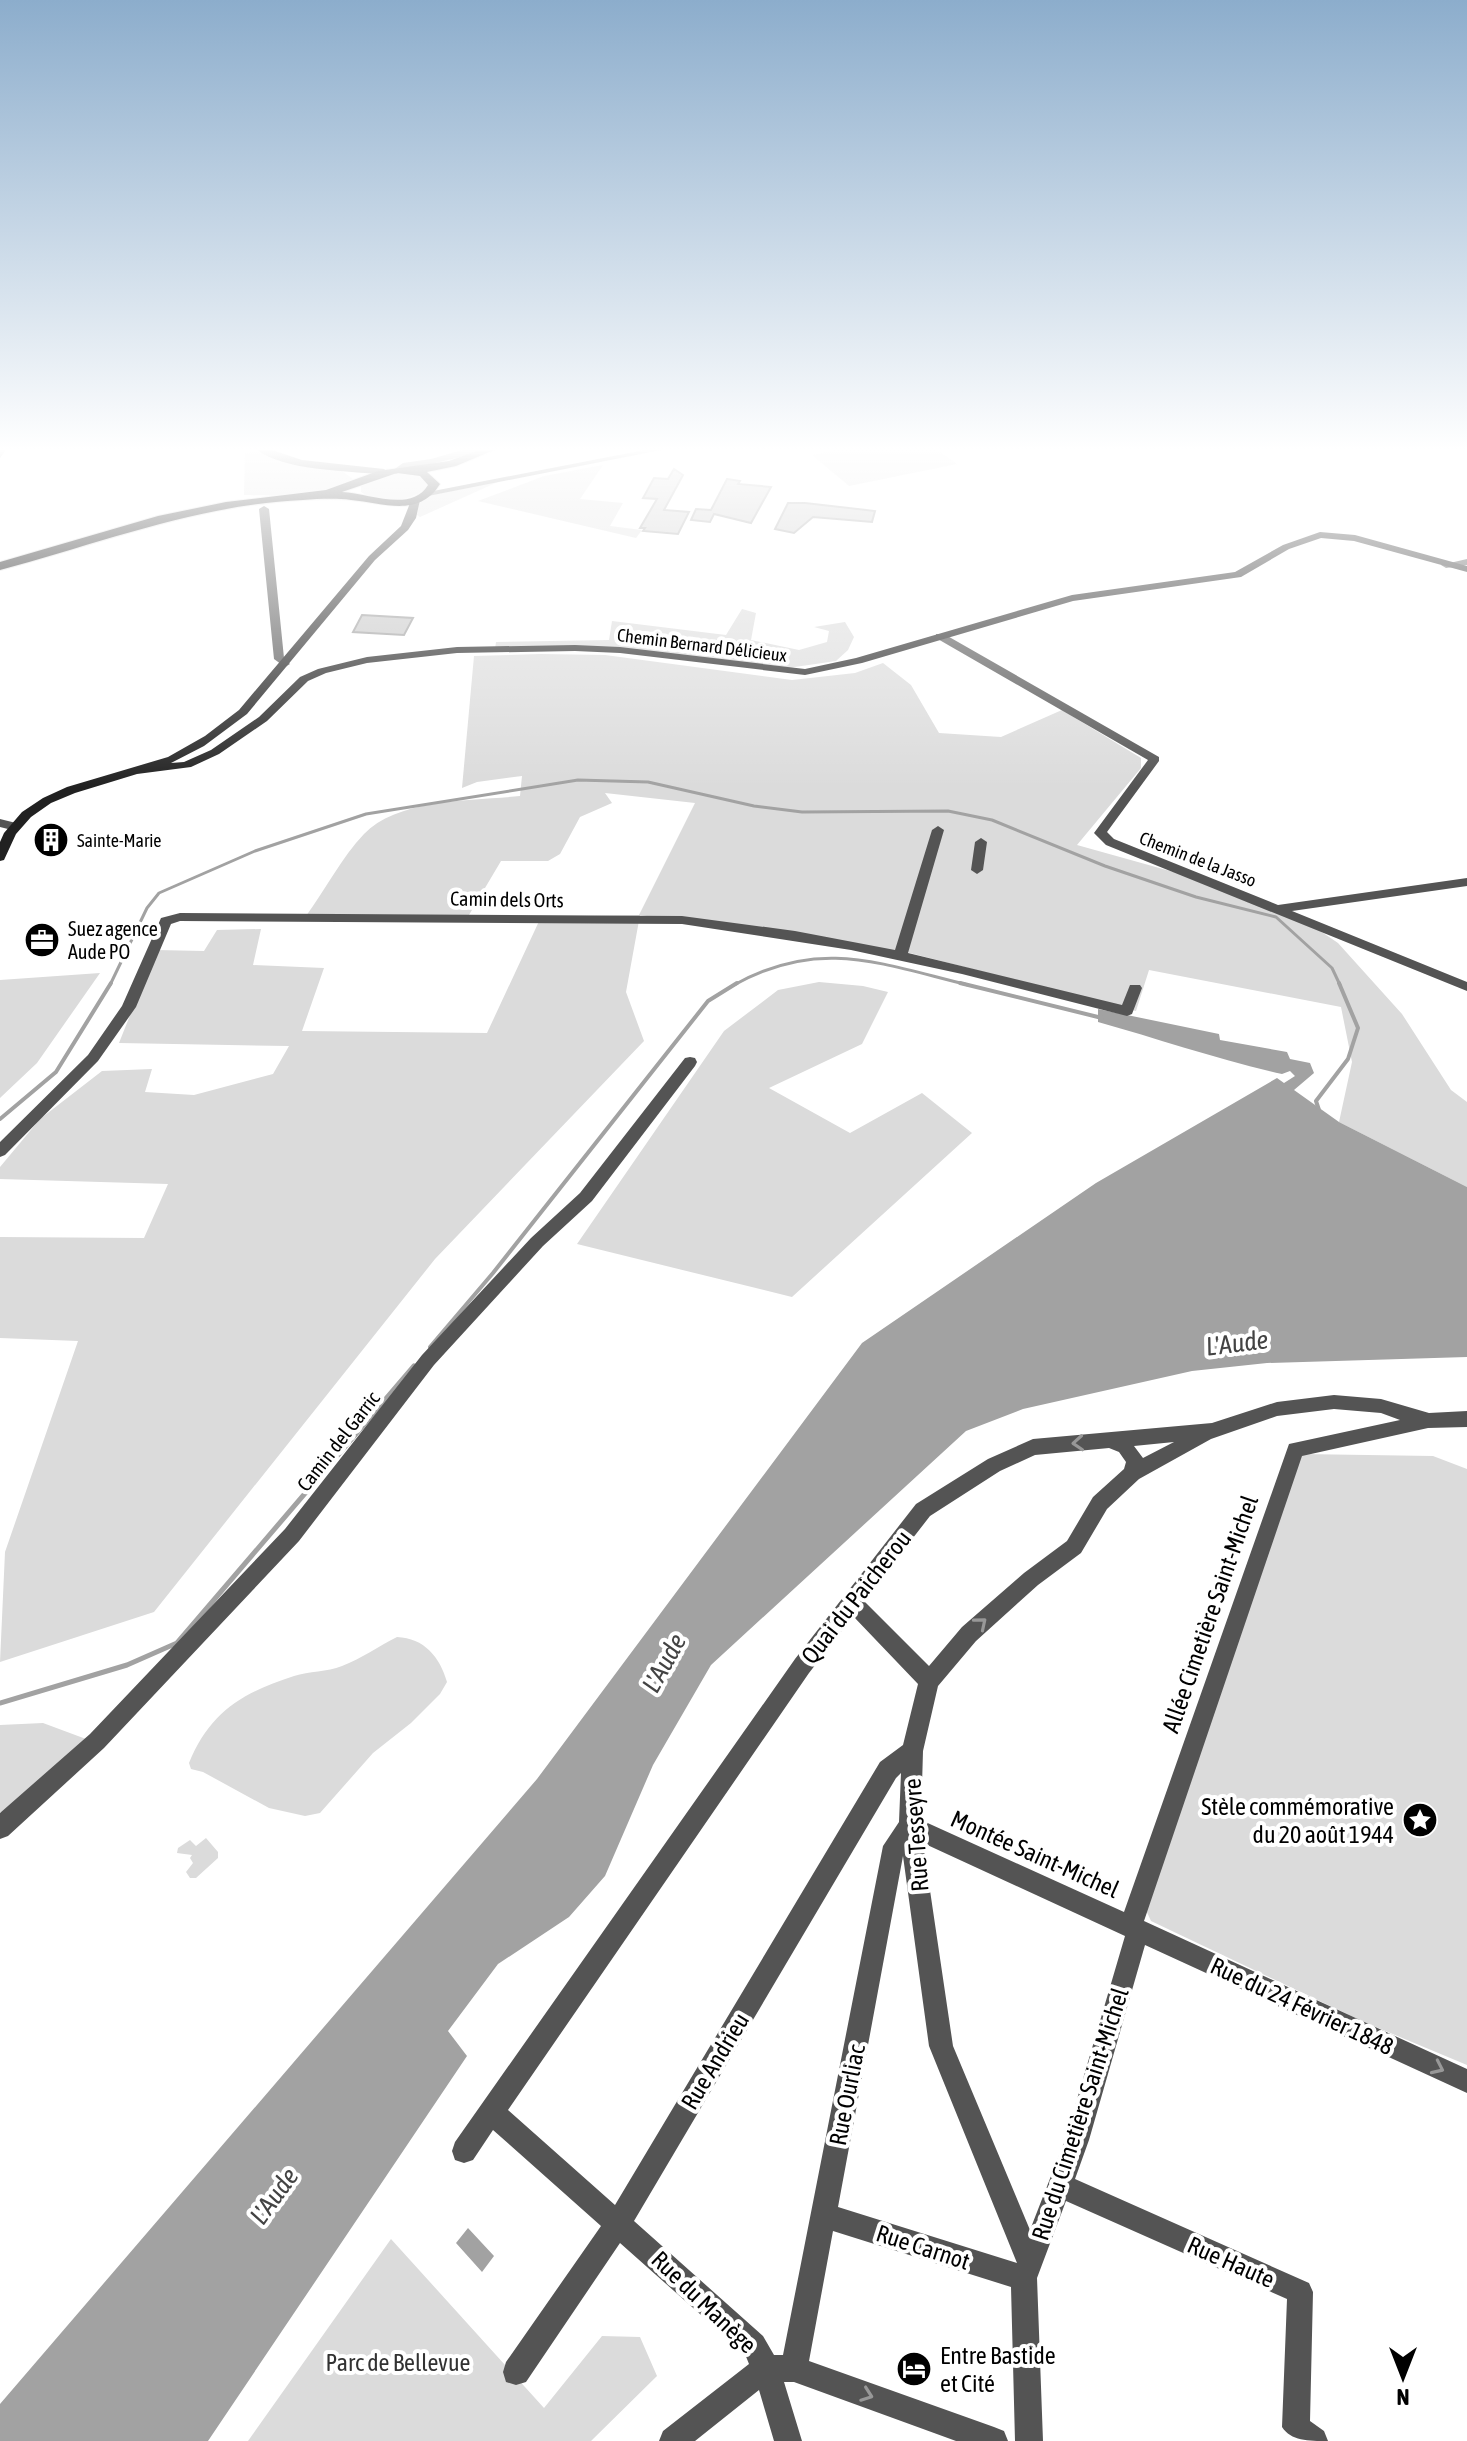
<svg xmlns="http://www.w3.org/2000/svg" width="1467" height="2441" font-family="'Asap Condensed',sans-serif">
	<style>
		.green { fill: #dbdbdb }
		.water { fill: #a2a2a2 }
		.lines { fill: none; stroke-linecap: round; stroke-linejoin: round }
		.stream-far2 { stroke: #a2a2a2; stroke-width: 3 }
		.stream-far1 { stroke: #a2a2a2; stroke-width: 4 }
		.stream { stroke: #a2a2a2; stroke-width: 5 }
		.building { fill: #c4c4c4; stroke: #989898; stroke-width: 2 }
		.primary-casing { stroke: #dbdbdb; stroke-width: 2 }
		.street { fill: #545454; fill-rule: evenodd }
		.secondary { fill: #212121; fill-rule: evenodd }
		.primary { fill: #000; fill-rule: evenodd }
		.oneway { stroke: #989898 }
		.labels { text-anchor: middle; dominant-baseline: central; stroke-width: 8; stroke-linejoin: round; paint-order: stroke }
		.far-street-label { font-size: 18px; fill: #000; stroke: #fff }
		.far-poi-label { font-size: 18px; fill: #000; stroke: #fff; text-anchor: start }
		.street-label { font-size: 20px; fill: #000; stroke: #fff }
		.poi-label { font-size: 20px; fill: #000; stroke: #fff; text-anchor: start }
		.near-street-label { font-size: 24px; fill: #000; stroke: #fff }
		.near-poi-label { font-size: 24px; fill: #000; stroke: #fff; text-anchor: end }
		.near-park-label { font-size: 24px; fill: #323232; stroke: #fff }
		.near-water-label { font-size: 26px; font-style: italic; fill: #434343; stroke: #fff }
	</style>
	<rect width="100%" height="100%" fill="#fff"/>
	<path class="green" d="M853,447H933L957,464L849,486L812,455Z
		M256,452L342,471L353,479C333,499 271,496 244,495L245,453Z
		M603,465L580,499L623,503L610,526L642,530L636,538L478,501L544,476Z
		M397,472L419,475L427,482V488C410,502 380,505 361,492V484Z
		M500,481L420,517L417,515L419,503L432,495Z
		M742,609L756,613L751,640L799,650L827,642L829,631L814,627L845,622L854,637L848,650L836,661L788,668L620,650L495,649L496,642L609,640L612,621L726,635Z
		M541,654L605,655L792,680L855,673L883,663L911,685L939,733L1001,737L1062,710L1141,758V768L1077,845L1213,883L1295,914L1338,943L1402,1014L1451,1090L1467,1102V1187L1339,1122L1352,1062L1341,1007L1149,970L1136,1011L906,952L640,915L626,992L644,1041L435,1259L154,1612L0,1662L5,1552L78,1341L0,1338V1237L144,1238L168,1184L0,1179V1167L40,1119L102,1071L152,1069L145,1092L194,1095L273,1074L289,1046L119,1043L156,950L204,951L217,930L261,929L253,965L324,968L302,1031L487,1033L541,917L639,915L695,803L605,793L612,803L580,817L560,854L548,861H501L469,915L306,916C325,890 342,857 364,834C398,798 474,801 520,796L522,776L477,782L462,788L474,656Z
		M100,973L37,1063L0,1098V980Z
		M819,982L863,986L888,992L862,1044L769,1088L850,1133L922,1093L972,1133L792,1297L577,1244L724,1031L778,990Z
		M1301,1454L1433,1456L1467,1469V2065L1364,2022L1151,1921L1145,1908Z
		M397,1637C424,1638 440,1657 447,1682L440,1694L411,1723L373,1753L320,1813L305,1816L269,1808L203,1772L191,1769L189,1763C210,1712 242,1693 294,1676C309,1671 327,1672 342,1666C361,1659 379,1646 397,1637Z
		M43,1723L86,1739L3,1813L0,1812V1725Z
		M206,1838L218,1852V1858L196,1878H190L186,1872L193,1863L190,1858L192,1855L177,1853L178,1848L190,1840L196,1846Z
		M391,2239L544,2408L602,2336L640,2337L657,2376L591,2441H248Z"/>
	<path class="water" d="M1098,1009L1219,1034L1220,1040L1287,1052L1290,1059L1310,1063L1314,1073L1294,1090L1339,1122L1467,1187V1357L1267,1363L1192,1371L1023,1409L966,1431L711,1665L653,1765L605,1876L569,1917L498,1964L448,2031L467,2056L208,2441H0V2404L537,1779L862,1343L1096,1183L1277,1078L1284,1083L1295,1076L1290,1071L1282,1074C1219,1060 1159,1039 1098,1022Z
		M468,2228L494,2256L482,2272L456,2243Z"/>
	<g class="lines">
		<path class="stream-far2" d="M110,985L147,908L159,893L255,851L366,814L578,780L648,782L754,806L802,812L948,811L992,820L1105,866L1196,897L1276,917L1332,968L1340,985
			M734,985C820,937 881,964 968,985"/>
		<path class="stream-far1" d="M960,983L1102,1018
			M1319,1110L1316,1101L1348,1059L1358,1028L1339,983
			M0,1119L56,1072L111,983
			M430,1347L493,1273L708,1001L737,983"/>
		<path class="stream" d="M0,1703L127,1665L177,1643L414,1366"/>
	</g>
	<path class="building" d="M674,469L683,475L664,510L689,512L678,534L643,531L645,528H640L657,499L643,498L654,478L668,479Z
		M727,479L740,481L738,484L771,487L751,523L714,514L710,522L691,520L696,509L711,510Z
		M788,503H805L875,511L872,522L813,517L794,533L775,529Z
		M362,615L413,618L404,635L353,632Z"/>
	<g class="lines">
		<defs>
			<path id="primary" d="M487,447H501L456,466L427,472L440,484C419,518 384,503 351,500C336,498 318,499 303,500C197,505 101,543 0,570V562L158,516L226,502L326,490L378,471L449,461ZM397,473L420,476L428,485C411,513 369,493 342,492Z"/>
		</defs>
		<use href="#primary" class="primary-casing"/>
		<path class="street" d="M0,447H8L0,458Z
			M473,447H485C458,462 424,462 396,474L392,471L403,463L431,459Z
			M660,447H676L428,496L423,493Z
			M264,506L269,509L284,658L290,664L285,667L274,659L259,509Z
			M1467,559V565L1446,568L1441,565Z
			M936,634H944L1159,757V761L1107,832L1114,839L1278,905L1467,878V886L1292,911L1467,982V991L1106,845L1094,833L1148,760L936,638Z
			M0,819L16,823L18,826L12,830L0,827Z
			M938,826L944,830L908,953L1122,1005L1130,985H1140L1142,988L1132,1014L1127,1016L962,974L851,950L682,924L180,921L171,924L136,1007L98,1061L5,1155L0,1157V1142L88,1055L122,1006L161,918L180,913L682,916L795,931L895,950L932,830Z
			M981,838L987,842L983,870L977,874L971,870L975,842Z
			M690,1057L695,1058L697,1062L695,1066L592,1201L543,1246L434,1365L299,1541L104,1748L8,1836L0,1839V1813L90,1734L285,1529L422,1355L531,1238L580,1193L685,1058Z
			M1334,1395L1381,1399L1429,1413L1467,1411V1427L1428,1428L1302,1456L1144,1921L1467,2069V2093L1145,1945L1089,2140L1075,2179L1309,2283L1313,2292L1310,2421L1324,2431L1328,2441C1308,2441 1291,2441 1282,2427L1287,2299L1066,2201L1037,2278L1043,2441H1015L1011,2287L833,2231L809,2361L994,2427L1004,2431L1008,2441H956L794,2382H784L802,2441H774L759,2390L695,2441H659L663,2431L749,2364L745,2354L620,2243L526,2382L516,2385L506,2382L503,2372L506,2362L601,2226L493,2130L473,2160L464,2163L455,2160L452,2151L455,2142L795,1659L916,1504L988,1459L1033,1439L1212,1423L1277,1402ZM1334,1409L1381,1413L1400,1420L1289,1444L1124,1912L921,1820L923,1751L938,1686L976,1641L1038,1585L1081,1553L1107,1509L1139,1479L1211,1439L1277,1416ZM1174,1442L1143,1458L1134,1446ZM1109,1448L1119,1452L1126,1462L1124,1469L1093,1497L1067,1541L1024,1573L962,1627L929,1666L864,1601L930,1516L1000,1471L1035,1455ZM853,1616L918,1684L903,1745L880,1762L615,2205L508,2110L809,1673ZM901,1773L899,1822L883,1846L783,2355H774L763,2336L634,2221L896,1778ZM923,1843L1125,1936L1065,2140L1030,2230L953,2046ZM903,1856L929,2046L1017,2263L838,2207Z"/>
		<path class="secondary" d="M253,447H263L302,460L384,469L388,472L384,475C346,470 282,472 253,447Z
			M412,498L420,500L416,518L408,530L375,560L247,714L204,746L171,763L184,762L211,750L259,717L300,677L318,669L367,657L457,647L575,645L620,647L805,669L856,658L1072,595L1235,572L1283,545L1320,532L1355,535L1467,566V572L1354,541L1321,538L1289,549L1241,577L1073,601L862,663L805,675L620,653L575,651L457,653L367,663L326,673L308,681L267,721L219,754L191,767L137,774L75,793L51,803L31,817L16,834L4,860L0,861V842L4,833L22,812L43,798L67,787L168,757L205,736L239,710L369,556L401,526Z"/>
		<use href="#primary" class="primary"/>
	</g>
	<defs><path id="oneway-chevron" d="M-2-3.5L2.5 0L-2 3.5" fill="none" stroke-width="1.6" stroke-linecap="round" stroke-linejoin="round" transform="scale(2)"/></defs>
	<g class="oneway">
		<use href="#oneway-chevron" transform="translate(1078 1443) rotate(176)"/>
		<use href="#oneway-chevron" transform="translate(981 1623) rotate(-40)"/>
		<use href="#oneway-chevron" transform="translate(1438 2068) rotate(25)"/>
		<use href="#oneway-chevron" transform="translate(867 2395) rotate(20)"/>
	</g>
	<linearGradient id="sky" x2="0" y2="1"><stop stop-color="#8cadcc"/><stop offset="0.57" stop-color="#fff"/><stop offset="1" stop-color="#fff" stop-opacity="0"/></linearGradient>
	<rect width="1467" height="788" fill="url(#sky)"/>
	<defs>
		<symbol id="building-disc" viewBox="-11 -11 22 22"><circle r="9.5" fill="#000" stroke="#fff"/><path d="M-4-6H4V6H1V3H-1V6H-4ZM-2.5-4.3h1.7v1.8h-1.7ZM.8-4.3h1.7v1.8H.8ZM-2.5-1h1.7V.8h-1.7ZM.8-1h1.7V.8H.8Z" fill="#fff"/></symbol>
		<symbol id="office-disc" viewBox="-11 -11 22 22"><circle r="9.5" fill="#000" stroke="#fff"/><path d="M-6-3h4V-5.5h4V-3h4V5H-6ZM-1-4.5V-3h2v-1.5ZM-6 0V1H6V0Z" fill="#fff"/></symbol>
		<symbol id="sight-disc" viewBox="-11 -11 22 22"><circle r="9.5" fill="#000" stroke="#fff"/><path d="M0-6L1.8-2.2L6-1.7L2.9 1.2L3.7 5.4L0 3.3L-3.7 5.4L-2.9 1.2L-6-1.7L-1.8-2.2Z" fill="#fff"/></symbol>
		<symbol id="hotel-disc" viewBox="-11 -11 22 22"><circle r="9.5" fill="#000" stroke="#fff"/><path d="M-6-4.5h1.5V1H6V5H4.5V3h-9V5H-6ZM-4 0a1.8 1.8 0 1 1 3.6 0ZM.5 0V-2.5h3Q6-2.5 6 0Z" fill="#fff"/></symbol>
	</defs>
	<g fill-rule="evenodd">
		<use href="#building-disc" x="31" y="820" width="40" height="40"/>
		<use href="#office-disc" x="22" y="920" width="40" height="40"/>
		<use href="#sight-disc" x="1400" y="1800" width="40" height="40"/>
		<use href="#hotel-disc" x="894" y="2349" width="40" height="40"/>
	</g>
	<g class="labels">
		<g class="far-street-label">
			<text transform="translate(702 645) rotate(7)">Chemin Bernard Délicieux</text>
			<text transform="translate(1198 859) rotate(21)">Chemin de la Jasso</text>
		</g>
		<g class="far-poi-label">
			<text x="77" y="840">Sainte-Marie</text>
		</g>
		<g class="street-label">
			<text transform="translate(507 899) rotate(1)">Camin dels Orts</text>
			<text transform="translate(338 1441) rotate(-52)">Camin del Garric</text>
		</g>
		<g class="poi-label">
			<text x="68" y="928">Suez agence<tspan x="68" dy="23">Aude PO</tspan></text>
		</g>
		<g class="near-street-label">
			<text transform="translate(856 1597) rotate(-52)">Quai du Paicherou</text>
			<text transform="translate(1210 1614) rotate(-71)">Allée Cimetière Saint-Michel</text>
			<text transform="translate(916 1835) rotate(-94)">Rue Tesseyre</text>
			<text transform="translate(1035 1854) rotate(24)">Montée Saint-Michel</text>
			<text transform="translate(1302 2006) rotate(25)">Rue du 24 Février 1848</text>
			<text transform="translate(715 2061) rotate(-59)">Rue Andrieu</text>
			<text transform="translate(847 2095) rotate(-79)">Rue Ourliac</text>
			<text transform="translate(1080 2114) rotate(-72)">Rue du Cimetière Saint-Michel</text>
			<text transform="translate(923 2247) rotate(18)">Rue Carnot</text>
			<text transform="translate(1231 2262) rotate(24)">Rue Haute</text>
			<text transform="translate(704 2302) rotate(44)">Rue du Manège</text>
		</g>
		<g class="near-poi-label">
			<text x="1394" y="1806">Stèle commémorative<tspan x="1394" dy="28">du 20 août 1944</tspan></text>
			<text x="940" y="2355" text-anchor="start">Entre Bastide<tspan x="940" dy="28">et Cité</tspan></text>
		</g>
		<g class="near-park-label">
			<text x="398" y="2362">Parc de Bellevue</text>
		</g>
		<g class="near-water-label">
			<text transform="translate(1237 1343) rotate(-7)">L'Aude</text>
			<text transform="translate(664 1663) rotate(-61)">L'Aude</text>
			<text transform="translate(274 2196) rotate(-54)">L'Aude</text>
		</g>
	</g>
	<g transform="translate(1403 2377) rotate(180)" stroke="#ffffff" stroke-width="6" paint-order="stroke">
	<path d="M0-6L14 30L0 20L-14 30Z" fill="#000000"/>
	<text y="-12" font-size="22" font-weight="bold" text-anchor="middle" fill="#000000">N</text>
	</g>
</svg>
